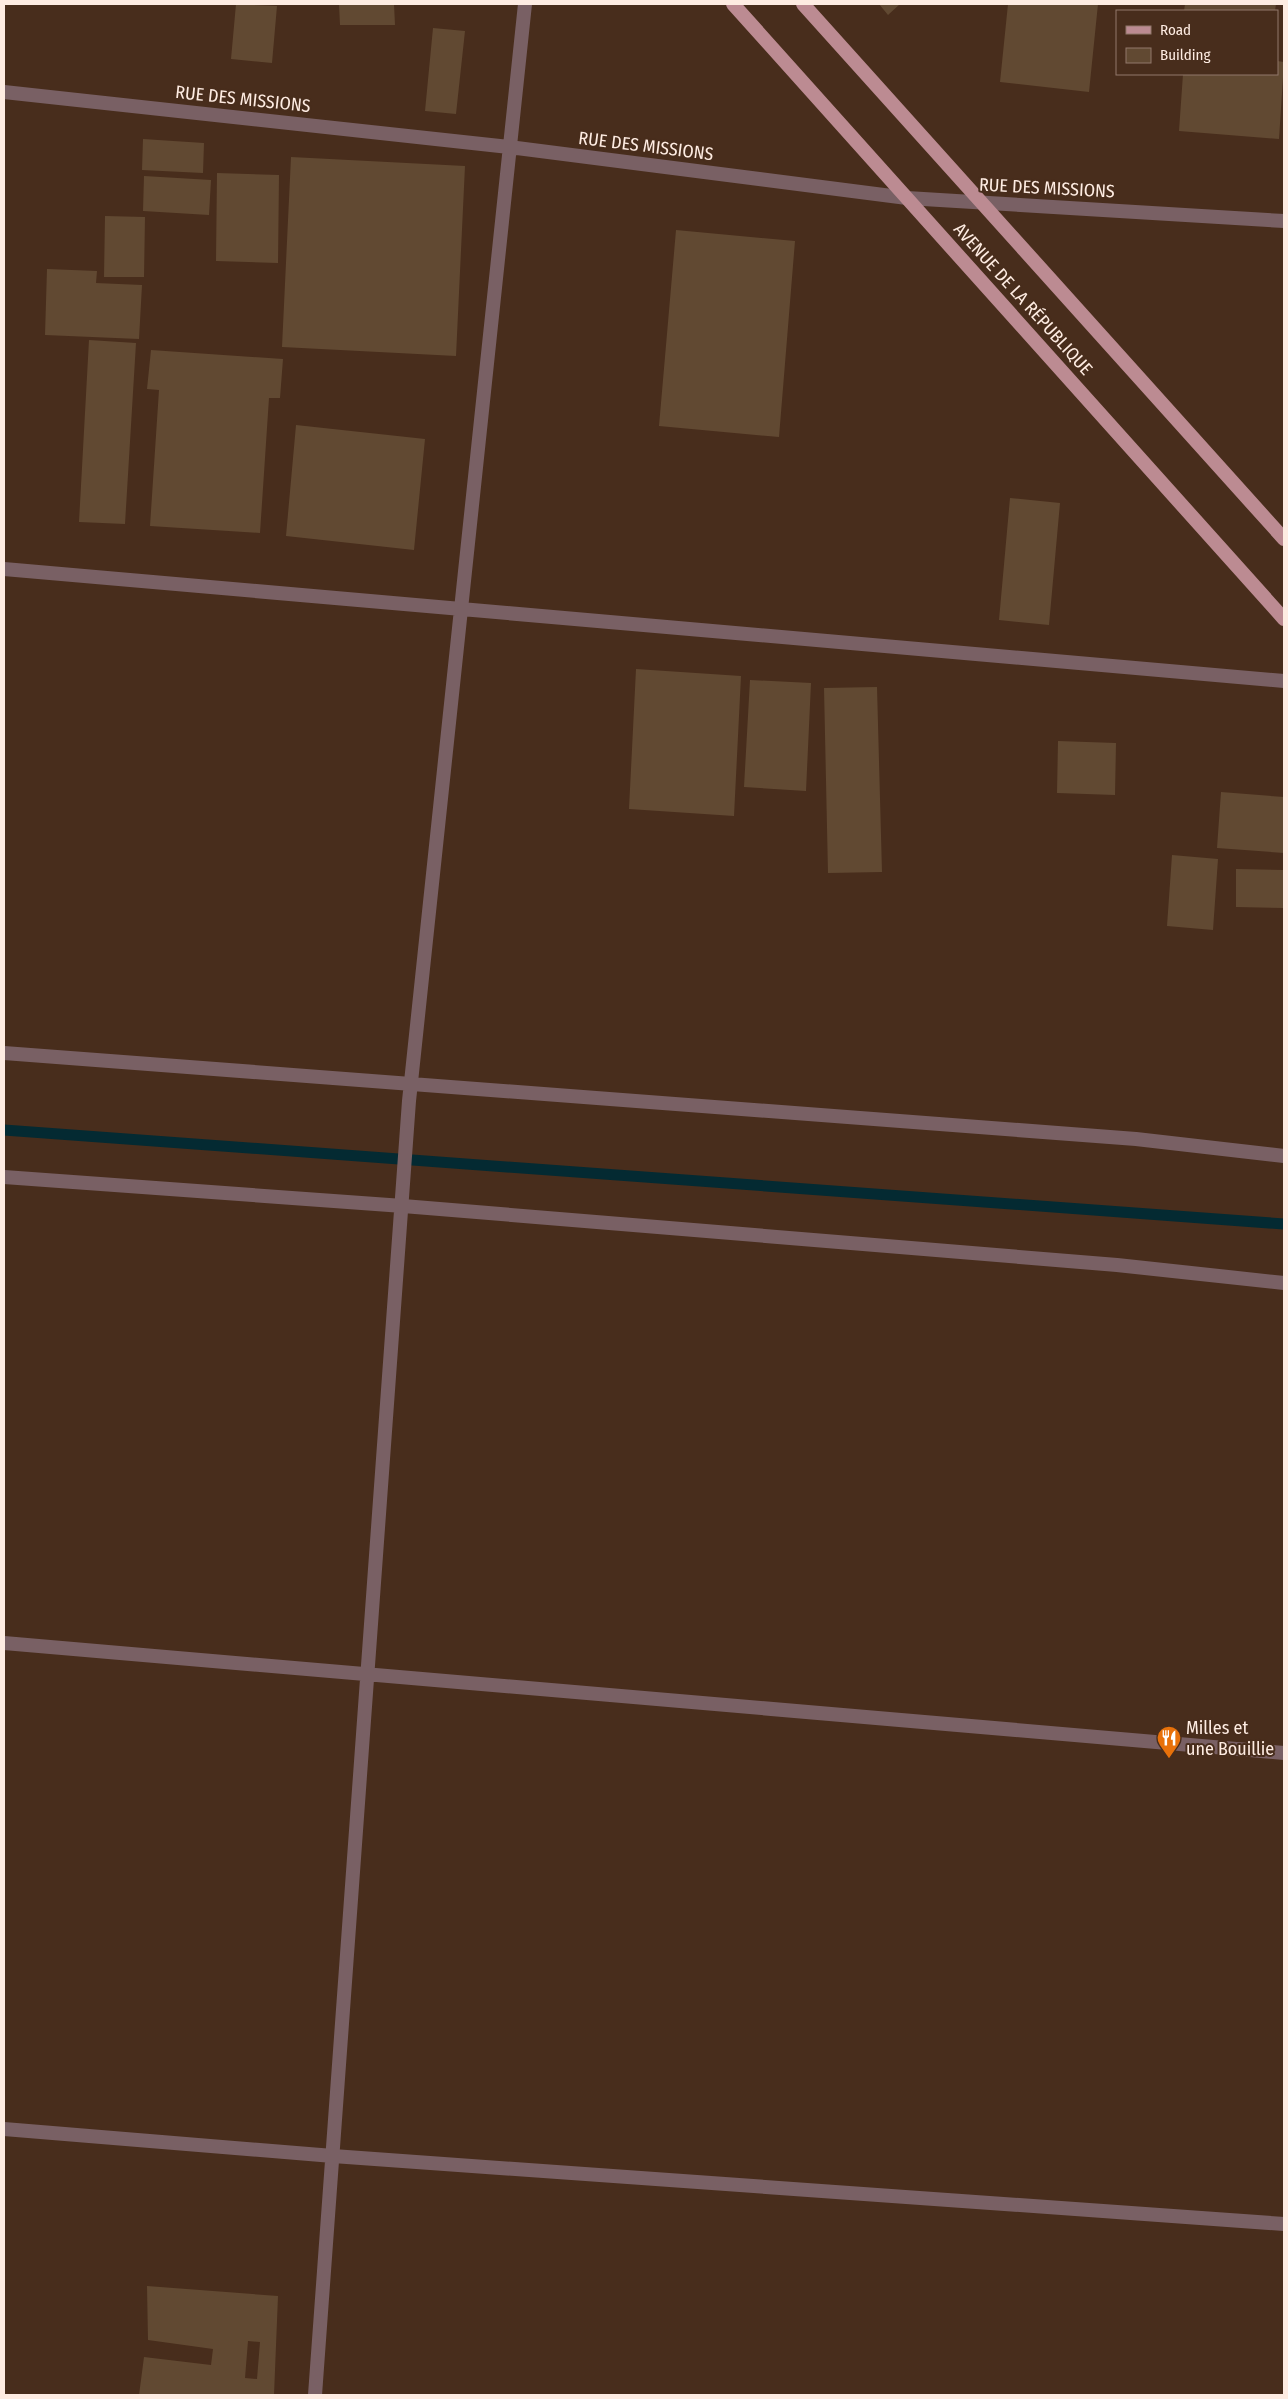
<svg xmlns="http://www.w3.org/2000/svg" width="1288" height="2399" font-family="'Fira Sans Condensed',sans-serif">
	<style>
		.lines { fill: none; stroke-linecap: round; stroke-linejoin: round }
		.stream { stroke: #042a32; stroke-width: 11 }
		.building { fill: #614932; fill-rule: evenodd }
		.minor { stroke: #796064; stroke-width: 14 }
		.primary { stroke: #bc8b92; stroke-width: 14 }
		.labels { text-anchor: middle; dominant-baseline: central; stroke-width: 4; stroke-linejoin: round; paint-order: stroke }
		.street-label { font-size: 18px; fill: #feece2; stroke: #482d1c }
		.poi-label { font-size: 18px; fill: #feece2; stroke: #482d1c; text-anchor: start }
	</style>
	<rect width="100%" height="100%" fill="#482d1c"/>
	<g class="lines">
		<path class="stream" d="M4,1130L1284,1224"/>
	</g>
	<path class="building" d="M236,4L277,6L272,63L231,59Z
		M339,4H394L395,25H340Z
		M879,4H900L888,15Z
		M1008,4H1098L1089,92L1000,82Z
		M1185,4H1276L1275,11H1184Z
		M433,28L465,31L456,114L425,111Z
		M1277,61L1284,62L1279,139L1179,131L1183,74H1277Z
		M143,139L204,143L203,173L142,170Z
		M291,157L465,166L456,356L282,347Z
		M217,173L279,175L278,263L216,261Z
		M144,176L211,180L209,215L143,211Z
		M105,216L145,217L144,277H104Z
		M676,230L795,241L779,437L659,426Z
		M47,269L97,271L96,283L142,285L139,339L45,335Z
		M89,340L136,343L125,524L79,522Z
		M151,350L283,359L280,398H269L260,533L150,526L159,390L147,389Z
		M296,425L425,439L414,550L286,536Z
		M1010,498L1060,503L1049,625L999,620Z
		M636,669L741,676L734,816L629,809Z
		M750,680L811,683L806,791L744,787Z
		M877,687L882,872L828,873L824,688Z
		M1058,741L1116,743L1115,795L1057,793Z
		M1221,792L1284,797V853L1217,848Z
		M1172,855L1218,859L1213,930L1167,926Z
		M1236,869L1284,870V908L1236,907Z
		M147,2286L278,2296L274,2395H139L144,2357L211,2365L213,2349L148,2340ZM248,2341L260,2342L257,2379L245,2378Z"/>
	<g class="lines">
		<path class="minor" d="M4,92L509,147L907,198L1284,221
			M4,569L1284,681
			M4,1053L1136,1139L1284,1156
			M4,1177L403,1206L1117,1265L1284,1283
			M4,1643L1284,1753
			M4,2129L333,2156L1284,2224
			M315,2395L409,1101L525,4"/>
		<path class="primary" d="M733,4L1284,619
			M803,4L1284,539"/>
	</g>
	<defs>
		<symbol id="restaurant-pin" viewBox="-11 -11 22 30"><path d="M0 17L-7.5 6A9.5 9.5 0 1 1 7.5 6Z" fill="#e8710a" stroke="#482d1c"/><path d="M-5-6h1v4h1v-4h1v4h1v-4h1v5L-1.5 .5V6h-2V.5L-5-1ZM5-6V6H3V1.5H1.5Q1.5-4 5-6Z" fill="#fff"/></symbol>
	</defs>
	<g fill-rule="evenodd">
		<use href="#restaurant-pin" x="1155" y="1724" width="28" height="38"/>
	</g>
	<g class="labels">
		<g class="street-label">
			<text transform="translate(243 99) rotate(6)">RUE DES MISSIONS</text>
			<text transform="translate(646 146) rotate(7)">RUE DES MISSIONS</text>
			<text transform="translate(1047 188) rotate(3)">RUE DES MISSIONS</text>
			<text transform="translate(1023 299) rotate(48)">AVENUE DE LA RÉPUBLIQUE</text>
		</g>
		<g class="poi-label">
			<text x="1186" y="1728">Milles et<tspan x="1186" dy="21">une Bouillie</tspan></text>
		</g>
	</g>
	<rect width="1288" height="2399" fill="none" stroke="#feece2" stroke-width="10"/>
	<rect x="1116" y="10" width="162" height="65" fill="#482d1c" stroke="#91796b"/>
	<rect x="1126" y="26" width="25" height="8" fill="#bc8b92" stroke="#91796b"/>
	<text x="1160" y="35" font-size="15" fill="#feece2">Road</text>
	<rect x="1126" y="48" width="25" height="15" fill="#614932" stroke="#91796b"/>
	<text x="1160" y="60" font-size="15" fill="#feece2">Building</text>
</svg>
